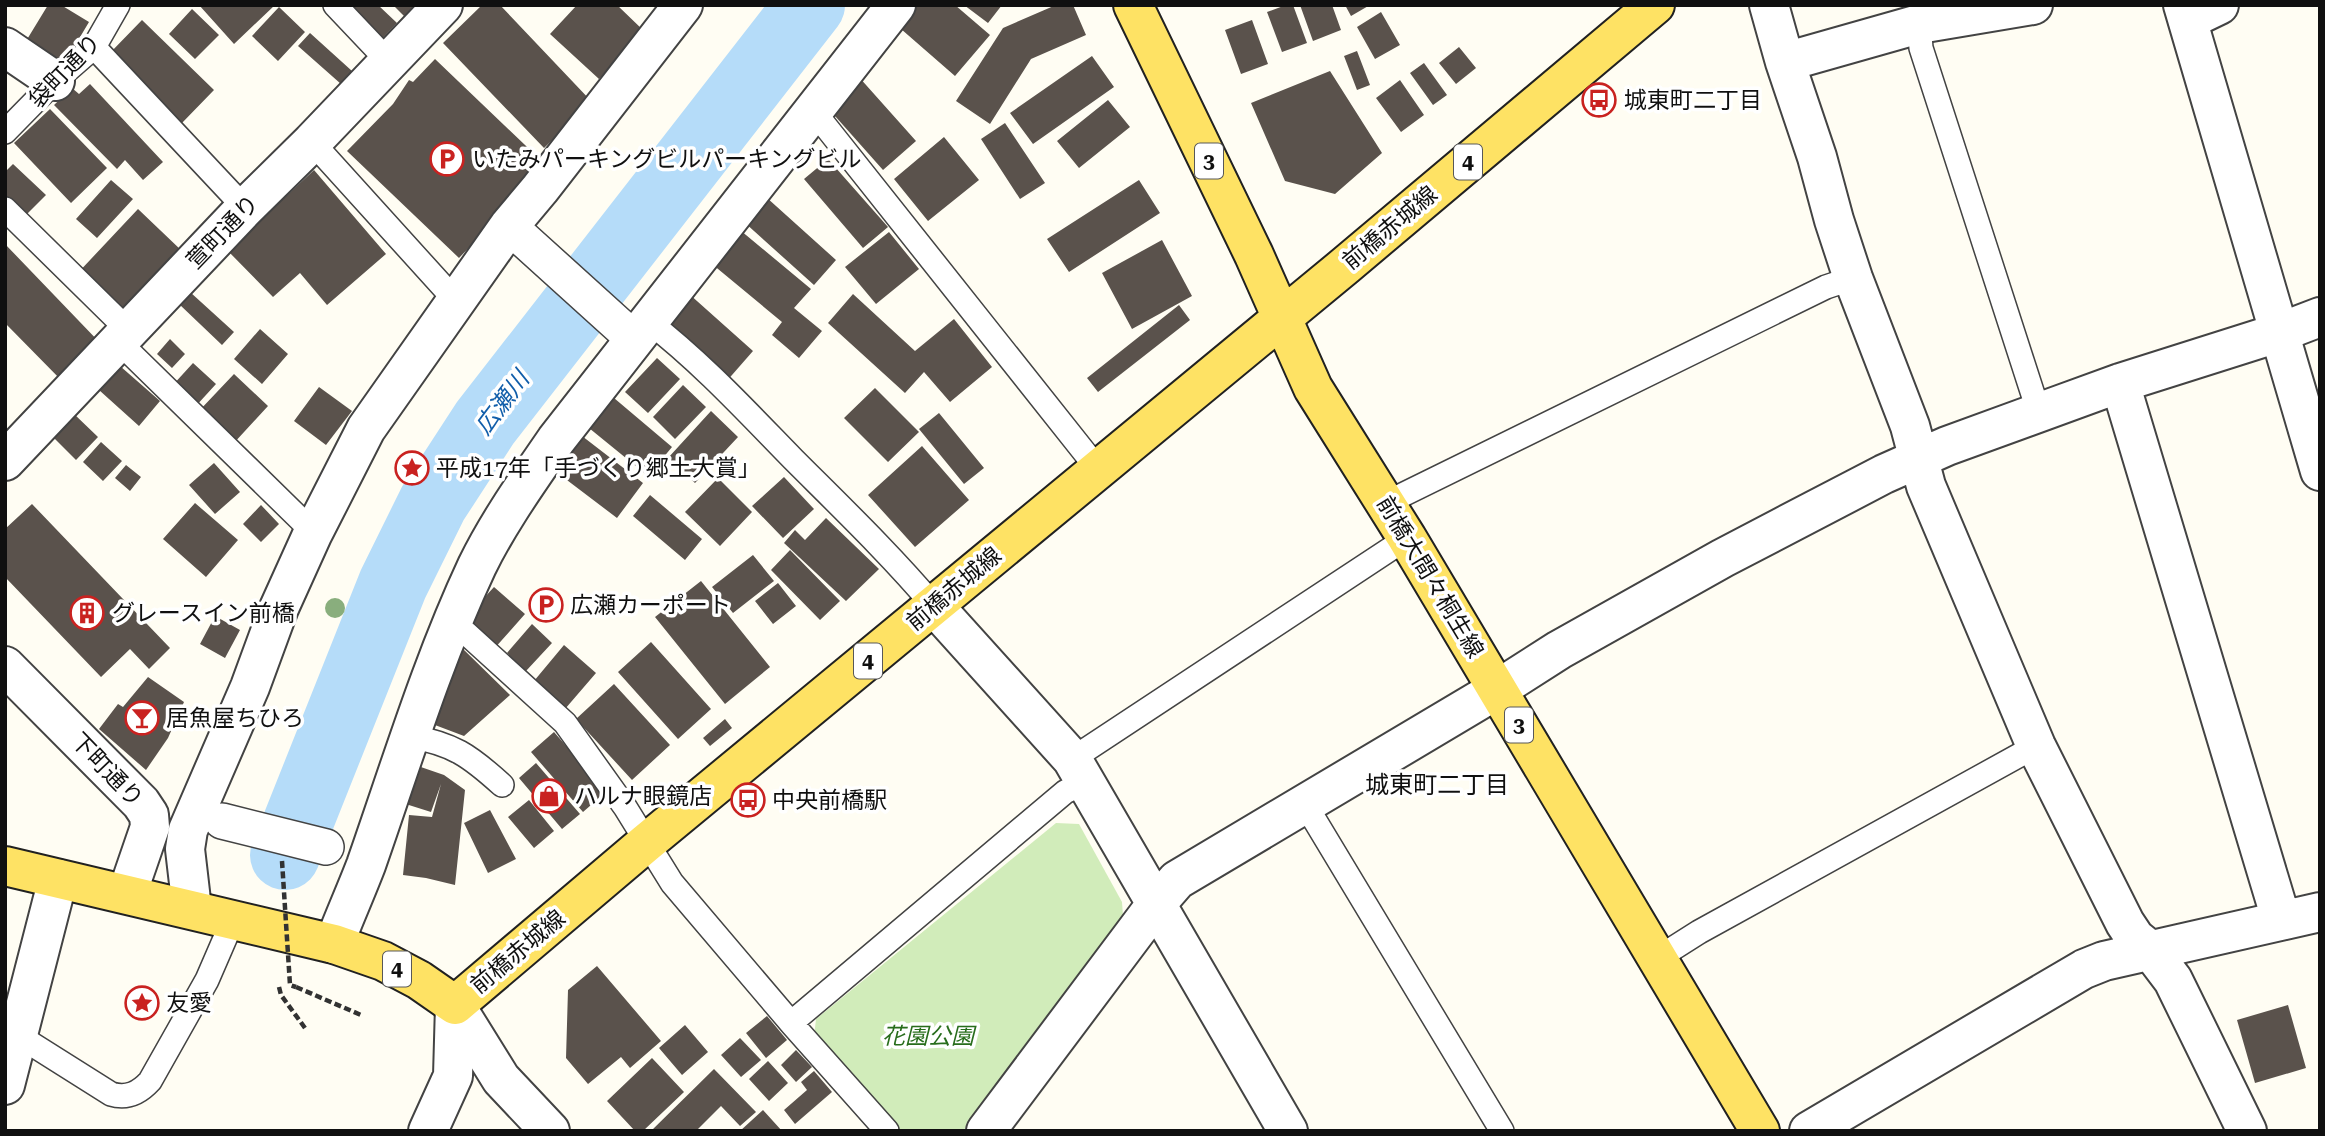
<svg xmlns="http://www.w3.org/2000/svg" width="2325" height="1136" font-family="'Roboto Serif','Noto Sans JP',serif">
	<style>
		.green { fill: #d1ecba }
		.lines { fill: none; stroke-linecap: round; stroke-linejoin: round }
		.river { stroke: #b5dcf9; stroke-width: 70 }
		.building { fill: #5a524c }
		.service-casing { stroke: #434343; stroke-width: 26 }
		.pedestrian-casing { stroke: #434343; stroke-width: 38 }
		.minor-casing { stroke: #434343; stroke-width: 42 }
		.tertiary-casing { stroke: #434343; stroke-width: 42 }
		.primary-casing { stroke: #212121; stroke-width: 42 }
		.path { stroke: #323232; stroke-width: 4.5; stroke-dasharray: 7 3.5; stroke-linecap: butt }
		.service { stroke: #fff; stroke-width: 23 }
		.pedestrian { stroke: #fff; stroke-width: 35 }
		.minor { stroke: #fff; stroke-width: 38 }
		.tertiary { stroke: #fff; stroke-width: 38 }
		.primary { stroke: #fee264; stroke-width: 38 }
		.path-bridge { stroke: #323232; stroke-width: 4.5; stroke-dasharray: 7 3.5; stroke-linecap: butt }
		.tree { fill: #89ae7d }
		.labels { text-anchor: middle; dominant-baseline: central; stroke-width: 7; stroke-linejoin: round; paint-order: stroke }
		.shield { fill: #fff; stroke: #585858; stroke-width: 2 }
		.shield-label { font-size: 21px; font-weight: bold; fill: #101010 }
		.street-label { font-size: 23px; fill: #101010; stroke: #fff }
		.poi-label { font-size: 23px; fill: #101010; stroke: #fff; text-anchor: start }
		.park-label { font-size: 23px; font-style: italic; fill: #286d1c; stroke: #fff }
		.water-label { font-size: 24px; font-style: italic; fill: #115eaa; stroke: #fff }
		.neighbourhood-label { font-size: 24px; fill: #101010; stroke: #fff }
	</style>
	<rect width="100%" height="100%" fill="#fffdf3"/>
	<path class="green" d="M1056,823L1079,824L1122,902L1123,916L963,1131H901L814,1037L816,1019Z"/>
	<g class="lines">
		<path class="river" d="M285,855L393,584L433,503L485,423L810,5"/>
	</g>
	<path class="building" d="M48,5H61L89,22L61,69L23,46Z
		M199,5H275L234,44Z
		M349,5H378L397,23L377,44Z
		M393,5H423L409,21Z
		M482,5H500L592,102L544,148L443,43Z
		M577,5H617L644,31L599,79L550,34Z
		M907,5H955L990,35L955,76L893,22Z
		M964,5H1002L988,23Z
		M1056,5H1073L1086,35L1031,59L990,124L956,101L1003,28Z
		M1286,5H1293L1307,43L1282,52L1267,12Z
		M1300,5H1332L1341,30L1313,41Z
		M1345,5H1370L1351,16Z
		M279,7L305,32L278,61L252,36Z
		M192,9L219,35L195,59L169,34Z
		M1381,12L1400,45L1375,59L1357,27Z
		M142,20L214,90L181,124L109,54Z
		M1252,20L1268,64L1241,74L1225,30Z
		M310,33L352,71L341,84L298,46Z
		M1459,47L1476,68L1456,84L1439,63Z
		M1357,51L1370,85L1357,90L1344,56Z
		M1092,56L1114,87L1033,144L1010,113Z
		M435,59L547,166L459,258L347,151L393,104L409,80L413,82Z
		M1424,63L1447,95L1433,105L1410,73Z
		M1330,71L1382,153L1335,194L1285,181L1251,103Z
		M858,76L916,141L883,170L827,107Z
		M1400,80L1424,115L1401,132L1376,98Z
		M90,84L163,162L143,180L125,160L117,169L54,105L72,88L79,94Z
		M1108,100L1130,127L1079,168L1057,141Z
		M50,109L107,168L71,203L14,143Z
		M1005,123L1045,183L1020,199L981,139Z
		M944,137L979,180L928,221L894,179Z
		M828,159L888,227L863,248L804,179Z
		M13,164L46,195L24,217L5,200V172Z
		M314,170L386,254L327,305L300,273L273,297L228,251Z
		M111,180L133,199L97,238L76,219Z
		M1139,180L1160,213L1069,272L1047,239Z
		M766,197L836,260L814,285L744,222Z
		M138,209L182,251L120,318L75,276Z
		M740,230L811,289L794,308L822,331L799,358L772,335L782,322L712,264Z
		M889,232L919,269L876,304L845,267Z
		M1162,240L1192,296L1132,329L1102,273Z
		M5,244L103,346L64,383L5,323Z
		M190,292L234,332L222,345L179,304Z
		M688,293L753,351L725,383L660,324Z
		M853,294L915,351L954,319L992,367L950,402L924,372L905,393L828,323Z
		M1179,305L1190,320L1098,392L1087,378Z
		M260,329L288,354L262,384L234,359Z
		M170,339L185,354L172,368L157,354Z
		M657,358L680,379L648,413L625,392Z
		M193,363L216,384L195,407L172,386Z
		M120,366L160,401L139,426L99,390Z
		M234,374L268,406L233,444L198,412Z
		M683,385L706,407L675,439L653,417Z
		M319,387L352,411L326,445L294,421Z
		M875,388L919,432L888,462L844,418Z
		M614,398L672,447L648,476L589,428Z
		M711,411L738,437L695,483L668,458Z
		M73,413L98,437L76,460L51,435Z
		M939,413L984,468L964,484L919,429Z
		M582,436L643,483L617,518L555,471Z
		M101,442L122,461L103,481L83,462Z
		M922,446L969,500L915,547L868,495Z
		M214,463L240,492L215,514L189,485Z
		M126,465L141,477L130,491L115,478Z
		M784,477L814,509L783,538L752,506Z
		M718,478L752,512L720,546L685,512Z
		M650,495L702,539L685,560L633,516Z
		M195,503L238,540L206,577L163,539Z
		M32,504L170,648L149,669L130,649L101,677L5,577V529Z
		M261,505L279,524L261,542L243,524Z
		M826,518L879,569L846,601L784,543L795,530L805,540Z
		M790,550L840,601L820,620L771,570Z
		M753,555L774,581L733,613L712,587Z
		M701,581L770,667L725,704L655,617Z
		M778,583L796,606L773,624L755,601Z
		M494,587L525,614L493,650L462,622Z
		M215,616L240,630L225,658L200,644Z
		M532,624L552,643L526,671L507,653Z
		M651,642L711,709L678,739L618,672Z
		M564,645L596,673L565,709L534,681Z
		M461,647L510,695L464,736L427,722Z
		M148,677L184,702L168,738L146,770L99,729L118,704L123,707Z
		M614,684L670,745L632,780L576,719Z
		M725,719L732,728L710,746L703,738Z
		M554,732L606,792L583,812L531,752Z
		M536,763L580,814L562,829L519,778Z
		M415,765L444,775L465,790L455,885L426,878L403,875L409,815L432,817L441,784L431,812L393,800Z
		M529,800L554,831L534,848L508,817Z
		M490,810L516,859L488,873L464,823Z
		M597,966L661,1041L630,1068L621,1057L588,1084L566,1058L568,990Z
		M2288,1005L2306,1068L2255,1083L2237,1020Z
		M767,1016L787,1040L766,1058L746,1033Z
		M685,1025L708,1052L682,1075L659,1048Z
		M740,1038L761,1060L741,1077L721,1055Z
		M796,1050L812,1067L796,1082L781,1065Z
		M652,1058L684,1092L643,1131H635L607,1101Z
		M768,1061L788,1083L769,1101L749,1079Z
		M714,1069L756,1112L740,1126L721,1106L696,1131H651Z
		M814,1071L832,1092L795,1124L784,1110L807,1090L801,1082Z
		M763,1110L782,1131H740Z"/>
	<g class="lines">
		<defs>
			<path id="service" d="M335,5L389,62
				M1919,24L1921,48L2039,413
				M94,47L245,208
				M811,113L823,123L1097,468
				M5,132L55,81L94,47L118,5
				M312,142L456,301
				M5,209L128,330
				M649,322C701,362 747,412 793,459C841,507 890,554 934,606
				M118,341L303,522L316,528
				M1386,503L1826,287L1853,278
				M451,628L466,633L565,723L625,807L672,883L791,1023L887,1131
				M409,736C453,744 469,755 502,785
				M1072,759L1407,538
				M1305,804L1502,1131
				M1658,958L1699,932L2036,746
				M791,1023L1065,792L1085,782
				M19,1036L111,1094C127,1099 139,1093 150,1081L207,980L233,920"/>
			<path id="pedestrian" d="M509,226L635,340
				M222,821L326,847"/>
			<path id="minor" d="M1769,5L1785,62L1817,157L1834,220L1853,278L1910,426L1926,486L2036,746L2125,923L2135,938L2151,951L2173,980L2247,1131
				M2188,20L2219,5
				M5,47L55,81
				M1785,62L1919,24L2033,5
				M2120,383L2281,919
				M5,461L245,208L312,142L443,5
				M934,606L1072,759L1288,1131
				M5,666L141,803L149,815L150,827L127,894
				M192,909L185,849L188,830L250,687L279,608L312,535L366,429L509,226L540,189L683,5
				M334,944C344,918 356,891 366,865C401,765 432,662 477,566C499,521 528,481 556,440L896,5
				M5,1085L58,879
				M428,1131L453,1076L455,1005
				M986,1131L1157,903L1177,880L1498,689L1559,650L1723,558L1884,474L1947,446L2120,383L2281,332L2320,317
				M1809,1131L2084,969L2104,961L2320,912"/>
			<path id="tertiary" d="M2183,5L2320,471
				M455,1005L501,1079L550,1131"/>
			<path id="primary" d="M1133,5L1254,255L1313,388L1407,538L1760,1131
				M5,866L334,944L383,961L419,980L455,1005L646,843L1346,265L1655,5"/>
		</defs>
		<use href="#service" class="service-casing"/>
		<use href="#pedestrian" class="pedestrian-casing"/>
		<use href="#minor" class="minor-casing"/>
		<use href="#tertiary" class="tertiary-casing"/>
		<use href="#primary" class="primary-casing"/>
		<path class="path" d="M279,987L281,995L305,1028
			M296,987L361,1015"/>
		<use href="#service" class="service"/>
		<use href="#pedestrian" class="pedestrian"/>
		<use href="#minor" class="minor"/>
		<use href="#tertiary" class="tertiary"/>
		<use href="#primary" class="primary"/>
		<path class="path-bridge" d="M282,861L290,985L296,987"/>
	</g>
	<circle class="tree" cx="335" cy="608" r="10"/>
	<defs>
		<symbol id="bus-ring" viewBox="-11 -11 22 22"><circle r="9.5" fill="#fff" stroke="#c92220" stroke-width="1.5"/><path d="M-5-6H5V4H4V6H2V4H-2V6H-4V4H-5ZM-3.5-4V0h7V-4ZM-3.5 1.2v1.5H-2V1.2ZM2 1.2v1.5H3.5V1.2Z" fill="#c92220"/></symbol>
		<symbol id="parking-ring" viewBox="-11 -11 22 22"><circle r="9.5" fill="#fff" stroke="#c92220" stroke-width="1.5"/><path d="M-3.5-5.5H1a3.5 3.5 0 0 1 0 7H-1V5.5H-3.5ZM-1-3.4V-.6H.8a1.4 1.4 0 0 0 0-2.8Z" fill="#c92220"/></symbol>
		<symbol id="sight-ring" viewBox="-11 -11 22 22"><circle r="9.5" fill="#fff" stroke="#c92220" stroke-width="1.5"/><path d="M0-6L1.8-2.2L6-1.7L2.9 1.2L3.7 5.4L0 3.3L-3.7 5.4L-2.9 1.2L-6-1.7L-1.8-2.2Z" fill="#c92220"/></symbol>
		<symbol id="building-ring" viewBox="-11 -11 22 22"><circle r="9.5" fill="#fff" stroke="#c92220" stroke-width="1.5"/><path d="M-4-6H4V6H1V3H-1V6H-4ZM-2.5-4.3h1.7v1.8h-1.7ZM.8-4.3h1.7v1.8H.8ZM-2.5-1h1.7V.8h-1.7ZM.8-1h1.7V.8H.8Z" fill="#c92220"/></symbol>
		<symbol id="bar-ring" viewBox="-11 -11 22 22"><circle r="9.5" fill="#fff" stroke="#c92220" stroke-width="1.5"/><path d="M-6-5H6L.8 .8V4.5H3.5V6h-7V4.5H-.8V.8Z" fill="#c92220"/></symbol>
		<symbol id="shop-ring" viewBox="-11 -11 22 22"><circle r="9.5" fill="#fff" stroke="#c92220" stroke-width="1.5"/><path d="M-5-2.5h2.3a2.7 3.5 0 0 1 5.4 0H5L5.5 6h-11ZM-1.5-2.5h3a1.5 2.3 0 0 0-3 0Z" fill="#c92220"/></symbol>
	</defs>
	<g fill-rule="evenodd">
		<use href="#bus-ring" x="1580" y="81" width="38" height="38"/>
		<use href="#parking-ring" x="428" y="140" width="38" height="38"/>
		<use href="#sight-ring" x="393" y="449" width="38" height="38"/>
		<use href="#parking-ring" x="527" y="586" width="38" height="38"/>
		<use href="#building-ring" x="68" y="594" width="38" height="38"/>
		<use href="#bar-ring" x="123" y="699" width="38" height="38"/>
		<use href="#shop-ring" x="530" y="777" width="38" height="38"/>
		<use href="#bus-ring" x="729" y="781" width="38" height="38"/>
		<use href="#sight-ring" x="123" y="984" width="38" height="38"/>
	</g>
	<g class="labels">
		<g class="shield">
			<rect x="1195" y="143.5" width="28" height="35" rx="5"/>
			<rect x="1454" y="144.5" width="28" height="35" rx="5"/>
			<rect x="854" y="643.5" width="28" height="35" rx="5"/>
			<rect x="1505" y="707.5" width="28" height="35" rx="5"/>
			<rect x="383" y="951.5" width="28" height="35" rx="5"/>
		</g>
		<g class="shield-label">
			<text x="1209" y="161">3</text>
			<text x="1468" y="162">4</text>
			<text x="868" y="661">4</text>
			<text x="1519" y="725">3</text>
			<text x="397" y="969">4</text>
		</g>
		<g class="street-label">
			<text transform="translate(65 71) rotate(-46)">袋町通り</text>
			<text transform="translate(1390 228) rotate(-40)">前橋赤城線</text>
			<text transform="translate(223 232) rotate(-46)">萱町通り</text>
			<text transform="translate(1430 577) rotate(59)">前橋大間々桐生線</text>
			<text transform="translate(954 589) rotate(-40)">前橋赤城線</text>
			<text transform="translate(107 770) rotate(46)">下町通り</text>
			<text transform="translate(518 952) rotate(-40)">前橋赤城線</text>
		</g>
		<g class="poi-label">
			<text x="1624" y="100">城東町二丁目</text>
			<text x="472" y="159">いたみパーキングビルパーキングビル</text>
			<text x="436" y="468">平成17年「手づくり郷土大賞」</text>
			<text x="570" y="605">広瀬カーポート</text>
			<text x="112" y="613">グレースイン前橋</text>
			<text x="166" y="718">居魚屋ちひろ</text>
			<text x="574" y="796">ハルナ眼鏡店</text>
			<text x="772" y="800">中央前橋駅</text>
			<text x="166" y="1003">友愛</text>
		</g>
		<g class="park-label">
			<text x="928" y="1036">花園公園</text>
		</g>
		<g class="water-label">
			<text transform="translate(502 403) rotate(-53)">広瀬川</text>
		</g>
		<g class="neighbourhood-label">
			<text x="1437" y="785">城東町二丁目</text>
		</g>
	</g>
	<rect width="2325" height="1136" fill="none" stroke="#101010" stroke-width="14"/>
</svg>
